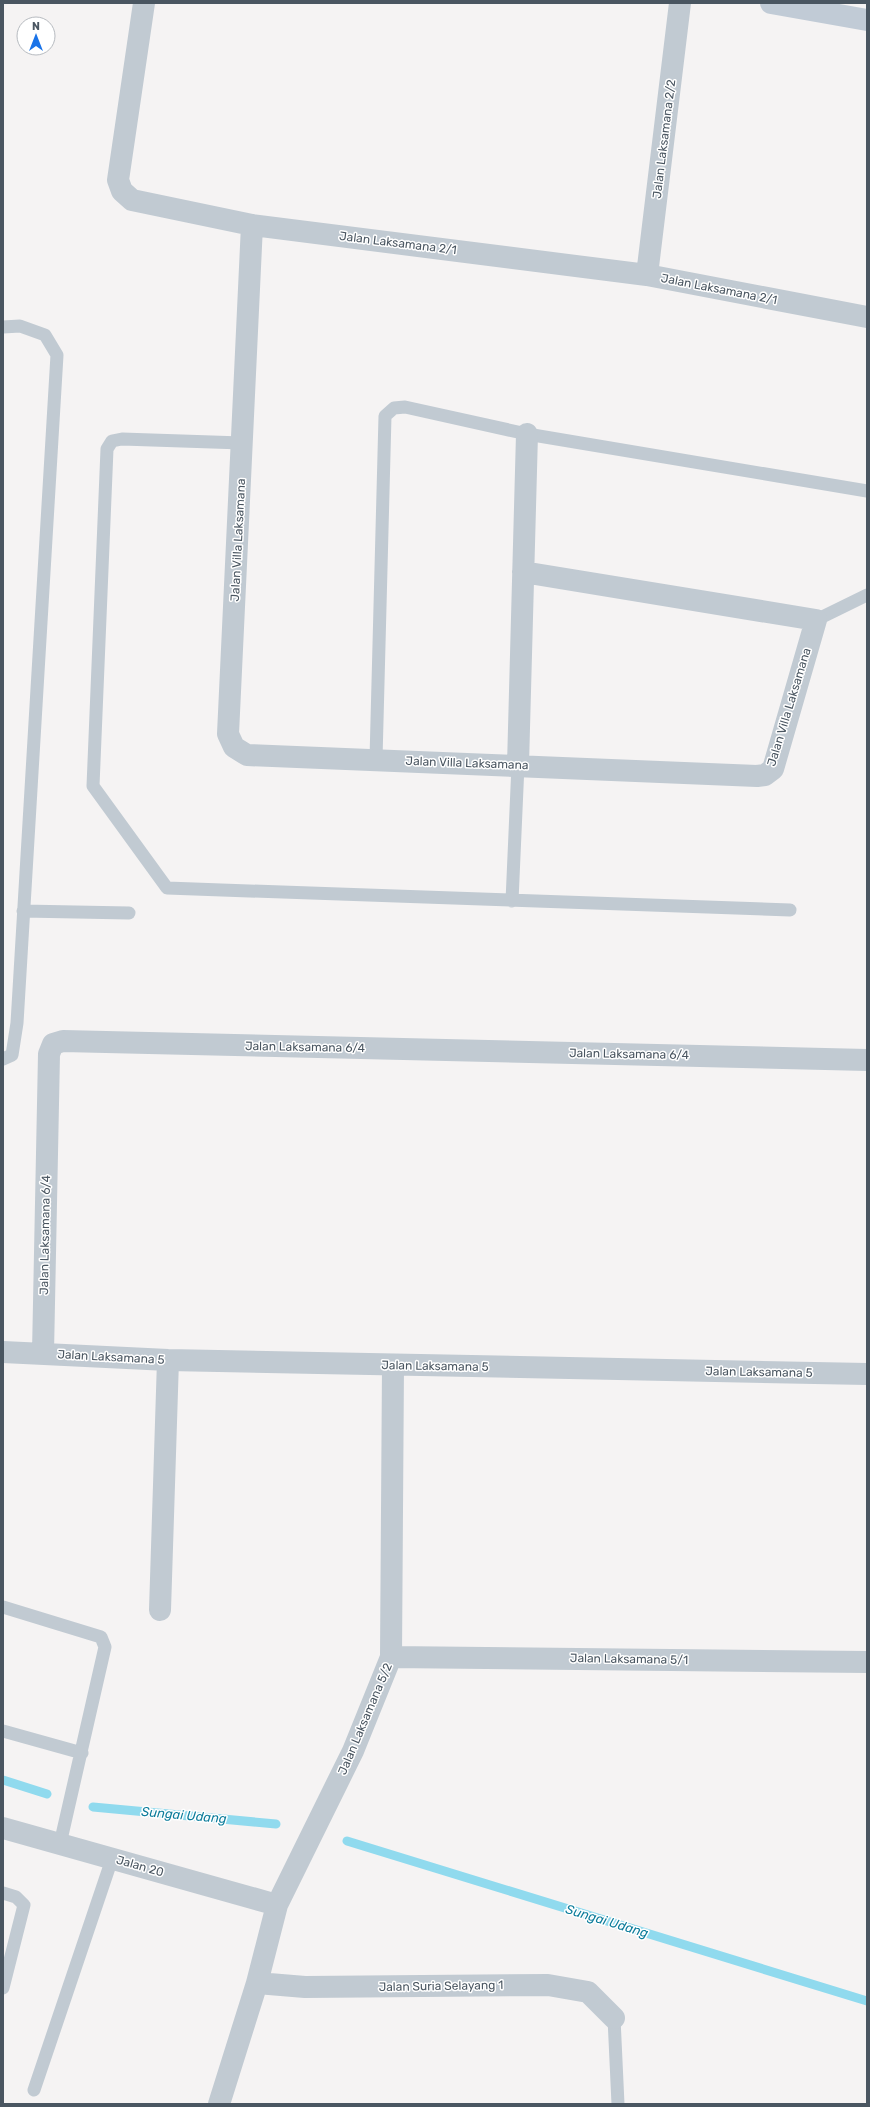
<svg xmlns="http://www.w3.org/2000/svg" width="870" height="2107" font-family="Rubik,sans-serif">
	<style>
		.lines { fill: none; stroke-linecap: round; stroke-linejoin: round }
		.stream { stroke: #90daee; stroke-width: 9 }
		.lane { stroke: #c1cad2; stroke-width: 13 }
		.street { stroke: #c1cad2; stroke-width: 22 }
		.secondary { stroke: #c1cbd6; stroke-width: 22 }
		.labels { text-anchor: middle; dominant-baseline: central; stroke-width: 3; stroke-linejoin: round; paint-order: stroke }
		.street-label { font-size: 12px; fill: #4a5661; stroke: #fff }
		.water-label { font-size: 13px; font-style: italic; fill: #0c7c9b; stroke: #fff }
	</style>
	<rect width="100%" height="100%" fill="#f5f3f3"/>
	<g class="lines">
		<path class="stream" d="M3,1780L47,1794
			M93,1807L276,1824
			M347,1841L867,2001"/>
		<path class="lane" d="M3,327L20,326L45,335L57,355L17,1023L12,1055L3,1059
			M242,443L122,439L112,441L107,449L93,786L167,888L790,910
			M816,620L867,595
			M376,759L385,416L394,408L405,407L527,434L867,491
			M512,901L518,765
			M23,911L129,913
			M3,1607L101,1637L105,1647L60,1844
			M3,1731L82,1753
			M3,1893L16,1897L24,1905L3,1988
			M614,2018L618,2104
			M34,2090L112,1859"/>
		<path class="street" d="M144,3L118,180L122,191L132,200L252,225L647,275L867,317
			M252,225L228,734L234,747L247,755L757,776L765,775L773,769L816,620L523,572
			M647,275L680,3
			M518,765L527,434
			M3,1352L168,1360L867,1374
			M43,1353L49,1054L53,1044L63,1041L867,1060
			M160,1610L168,1360
			M391,1657L867,1662
			M3,1828L277,1905
			M257,1983L305,1987L548,1985L588,1992L614,2018
			M219,2104L257,1983L277,1905L353,1751L391,1657L393,1365"/>
		<path class="secondary" d="M771,3L867,20"/>
	</g>
	<g class="labels">
		<g class="street-label">
			<text transform="translate(664 139) rotate(-83)">Jalan Laksamana 2/2</text>
			<text transform="translate(398 243) rotate(7)">Jalan Laksamana 2/1</text>
			<text transform="translate(719 289) rotate(11)">Jalan Laksamana 2/1</text>
			<text transform="translate(238 540) rotate(-87)">Jalan Villa Laksamana</text>
			<text transform="translate(789 707) rotate(-73)">Jalan Villa Laksamana</text>
			<text transform="translate(467 763) rotate(2)">Jalan Villa Laksamana</text>
			<text transform="translate(305 1047) rotate(1)">Jalan Laksamana 6/4</text>
			<text transform="translate(629 1054) rotate(1)">Jalan Laksamana 6/4</text>
			<text transform="translate(45 1235) rotate(-89)">Jalan Laksamana 6/4</text>
			<text transform="translate(111 1357) rotate(3)">Jalan Laksamana 5</text>
			<text transform="translate(435 1366) rotate(1)">Jalan Laksamana 5</text>
			<text transform="translate(759 1372) rotate(1)">Jalan Laksamana 5</text>
			<text transform="translate(629 1659) rotate(1)">Jalan Laksamana 5/1</text>
			<text transform="translate(365 1719) rotate(-67)">Jalan Laksamana 5/2</text>
			<text transform="translate(140 1866) rotate(16)">Jalan 20</text>
			<text transform="translate(441 1986) rotate(-1)">Jalan Suria Selayang 1</text>
		</g>
		<g class="water-label">
			<text transform="translate(184 1815) rotate(5)">Sungai Udang</text>
			<text transform="translate(607 1921) rotate(17)">Sungai Udang</text>
		</g>
	</g>
	<rect width="870" height="2107" fill="none" stroke="#4a5661" stroke-width="8"/>
	<g transform="translate(36 36)"><circle r="19" fill="#ffffff" stroke="#b7bbc0"/>
	<path d="M0-3L7 15L0 10L-7 15Z" fill="#1a73e8"/>
	<text y="-6" font-size="11" font-weight="bold" text-anchor="middle" fill="#4a5661">N</text>
	</g>
</svg>
